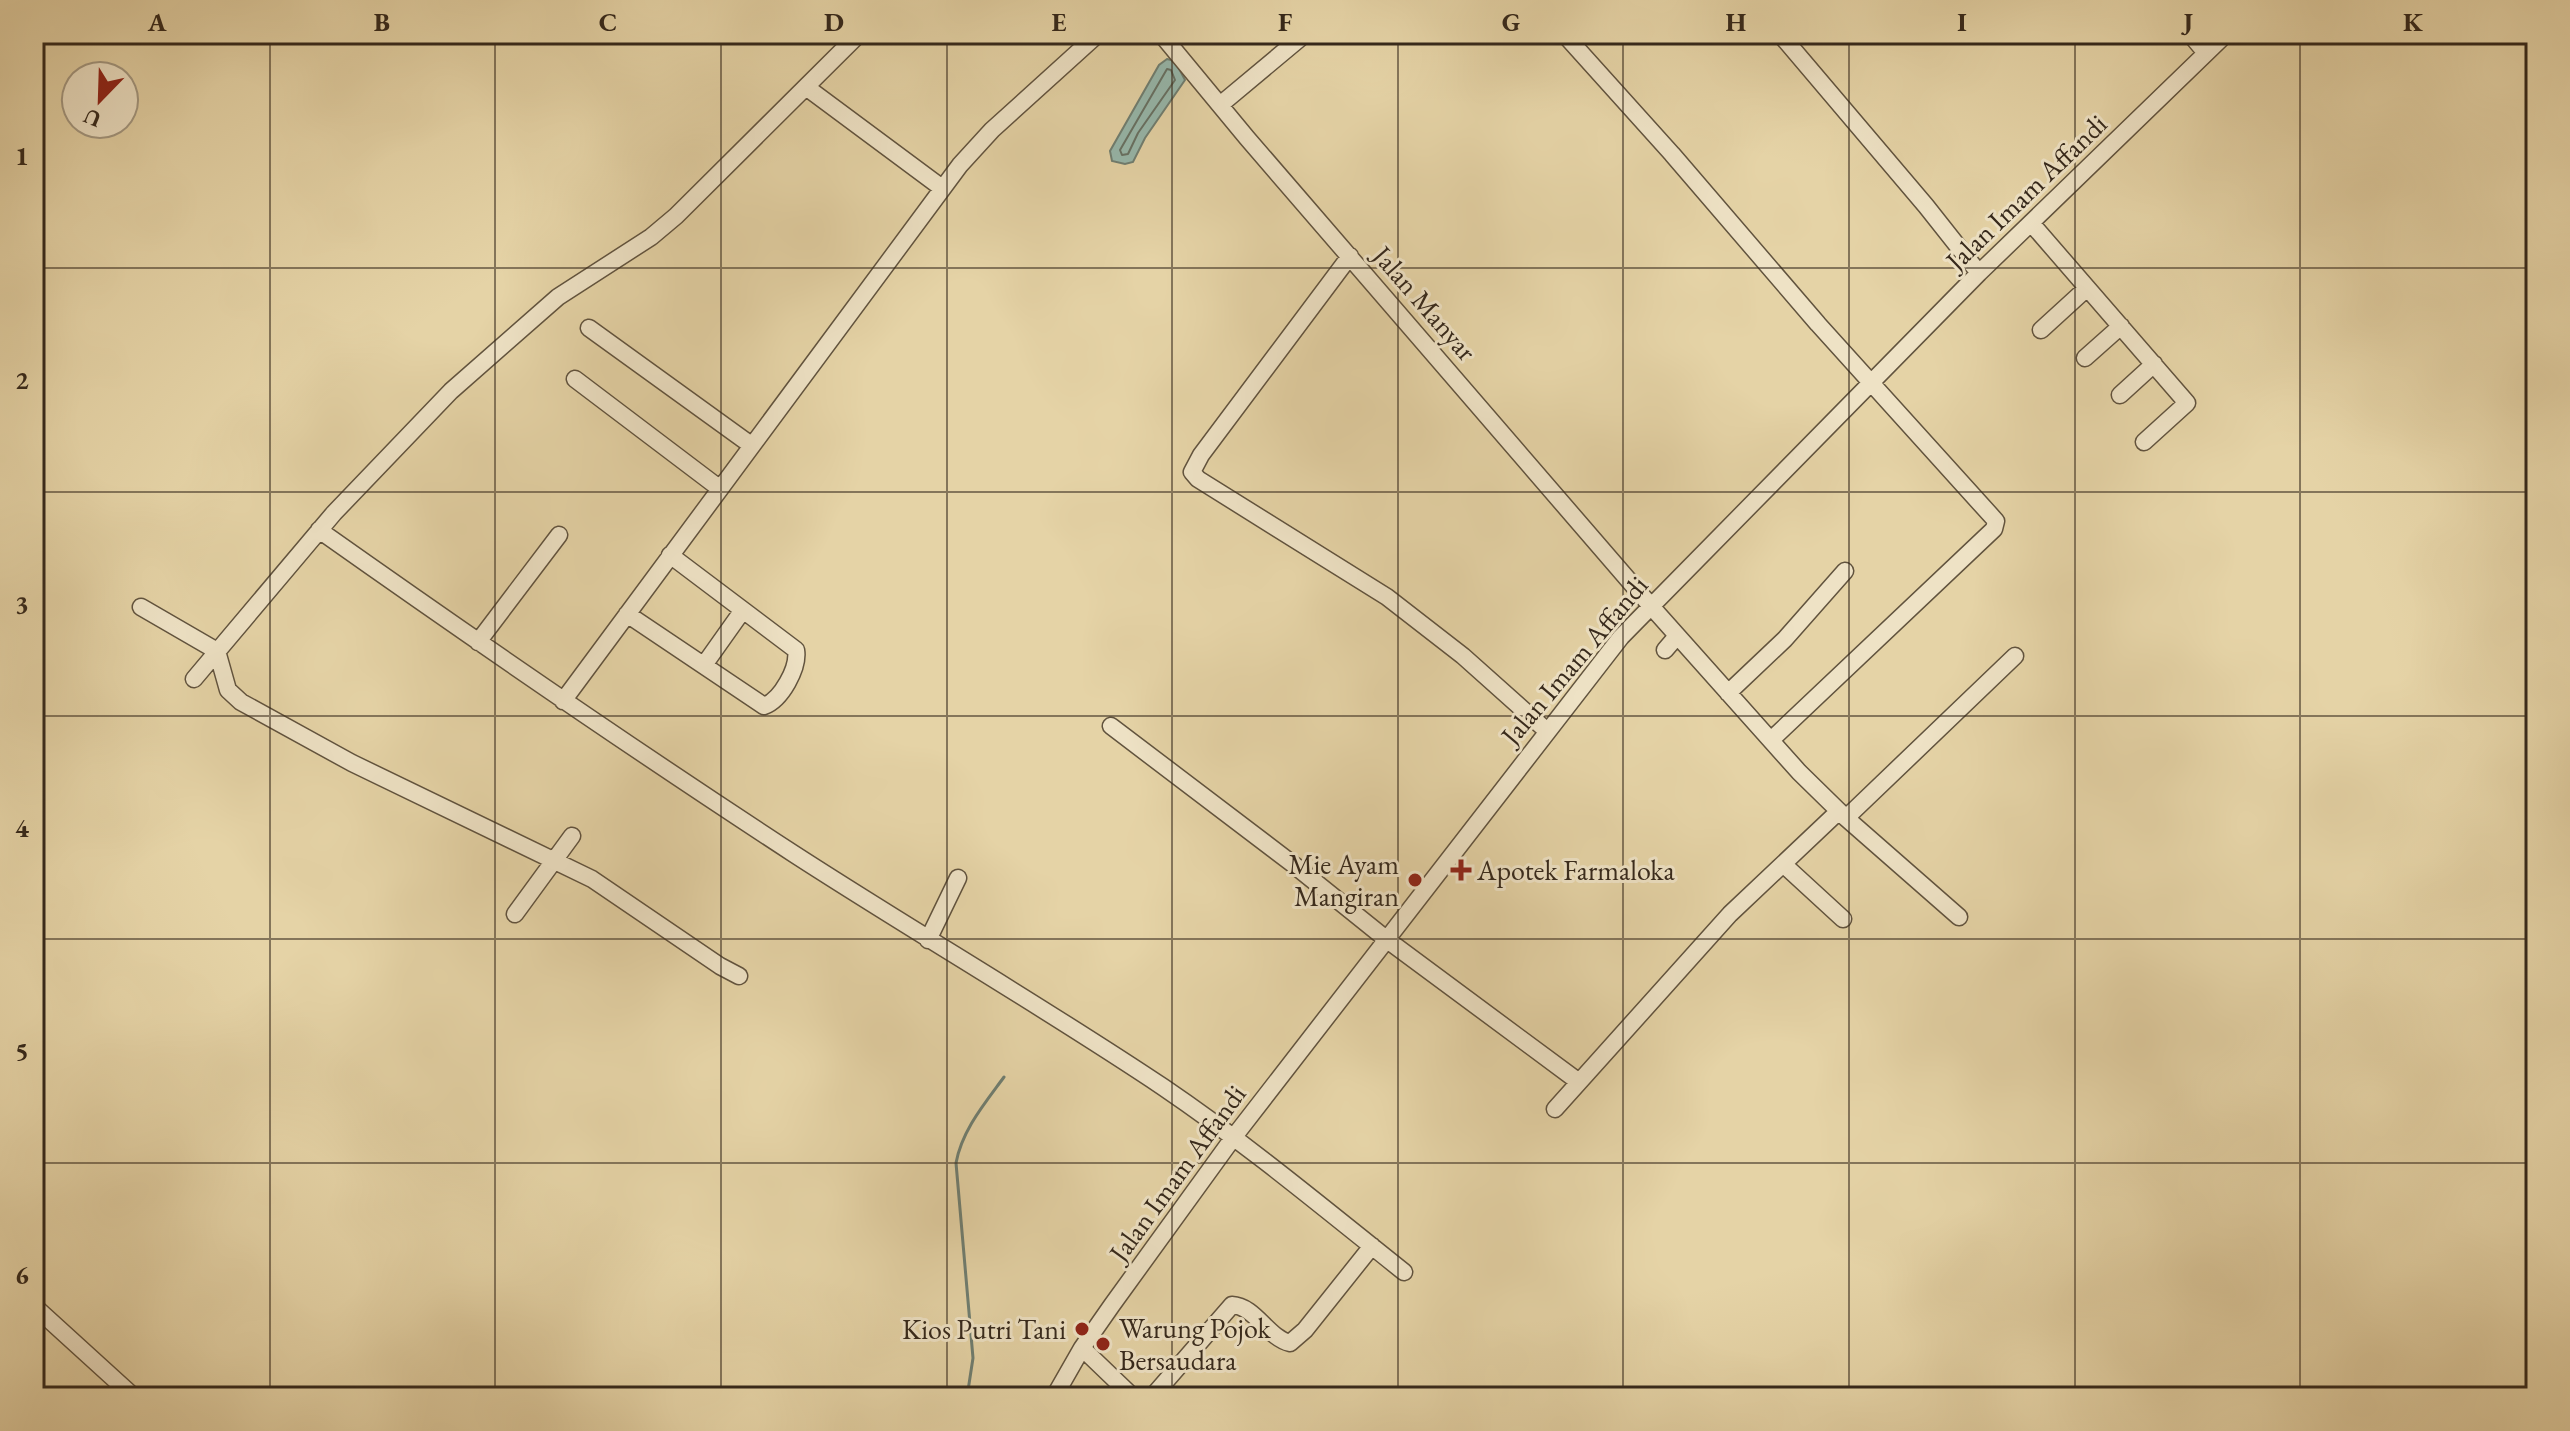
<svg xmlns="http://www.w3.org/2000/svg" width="2570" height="1431" font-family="'EB Garamond',serif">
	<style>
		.water { fill: #96b7ab; stroke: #6f7e71; stroke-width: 2 }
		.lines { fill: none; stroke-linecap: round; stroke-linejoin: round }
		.shore { stroke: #667063; stroke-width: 2 }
		.stream { stroke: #6f7e71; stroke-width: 3 }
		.minor-casing { stroke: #61533e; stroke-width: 19 }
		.minor { stroke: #eee2c5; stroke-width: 16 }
		.grid { fill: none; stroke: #35281b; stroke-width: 2; stroke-opacity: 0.55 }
		.poi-dot { fill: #8f2418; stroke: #eee2c5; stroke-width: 3 }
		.labels { text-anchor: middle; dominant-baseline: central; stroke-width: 6; stroke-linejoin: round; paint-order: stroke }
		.street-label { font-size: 28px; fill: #35281b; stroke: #eee2c5 }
		.poi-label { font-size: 28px; fill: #35281b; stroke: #eee2c5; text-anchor: end }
		.neatline { fill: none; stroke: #35281b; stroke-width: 3 }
		.grid-label { font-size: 26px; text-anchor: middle; font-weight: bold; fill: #35281b }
	</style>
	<rect width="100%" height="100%" fill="#e5d3a6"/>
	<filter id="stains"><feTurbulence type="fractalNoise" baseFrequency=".0025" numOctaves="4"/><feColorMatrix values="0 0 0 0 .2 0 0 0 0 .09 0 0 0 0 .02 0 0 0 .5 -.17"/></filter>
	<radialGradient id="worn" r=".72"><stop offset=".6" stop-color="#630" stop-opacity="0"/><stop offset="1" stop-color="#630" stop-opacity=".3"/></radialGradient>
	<path class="water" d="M1167,59L1175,61L1185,80L1145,138L1133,162L1125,164L1112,161L1110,151L1159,65Z"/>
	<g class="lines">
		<path class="shore" d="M1167,69L1171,70L1175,80L1138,133L1128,154L1122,155L1120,150Z"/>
		<path class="stream" d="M967,1397L973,1358L956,1163C962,1130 985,1103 1004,1077"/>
		<defs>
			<path id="minor" d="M1161,34L1247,138L1650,605L1799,772L1846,818L1959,917
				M1564,34L1672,154L1818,324L1996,521L1994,529L1771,740
				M1780,34L1926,206L1979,273
				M2190,34L2206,53
				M806,87L942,188
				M1220,105L1305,34
				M2031,223L2187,403L2144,442
				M1350,256L1201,455L1192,472L1198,479L1387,597L1463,656L1547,731
				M589,328L751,445
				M2041,330L2087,288
				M2085,358L2121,326
				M575,379L719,488
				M2120,395L2154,364
				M319,530C476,641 633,749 794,854C916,933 1042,1006 1163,1087C1247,1144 1325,1209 1404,1272
				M141,607L217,651L228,690L241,702L352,763L592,879L720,966L739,976
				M627,614L764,706C781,700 799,668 796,650L670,555
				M478,642L559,535
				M1665,650L1677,636
				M704,665L743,610
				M194,679L334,513L451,391L558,297L651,237L676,216L859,34
				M1728,693L1785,639L1845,571
				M563,701L960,165L992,130L1098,34
				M1111,726L1294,865L1386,939L1579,1082
				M1846,818L2015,656
				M1783,864L1843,919
				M515,914L572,836
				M928,940L958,878
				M1555,1109L1730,914L1839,811
				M34,1306L134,1397
				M1082,1348L1133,1397
				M1054,1397L1082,1348L1112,1305L1233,1138L1621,637L1979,273L2226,34
				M1152,1397L1232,1305C1255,1306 1268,1338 1290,1343L1305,1330L1372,1246"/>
		</defs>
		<use href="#minor" class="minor-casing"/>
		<use href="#minor" class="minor"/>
	</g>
	<path class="grid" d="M270,34V1397M495,34V1397M721,34V1397M947,34V1397M1172,34V1397M1398,34V1397M1623,34V1397M1849,34V1397M2075,34V1397M2300,34V1397M34,268H2536M34,492H2536M34,716H2536M34,939H2536M34,1163H2536"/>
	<g class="poi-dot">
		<path d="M1457 858h8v8h8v8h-8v8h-8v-8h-8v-8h8z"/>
		<circle cx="1415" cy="880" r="8"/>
		<circle cx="1082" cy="1329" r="8"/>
		<circle cx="1103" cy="1344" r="8"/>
	</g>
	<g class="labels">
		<g class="street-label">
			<text transform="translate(2026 192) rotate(-44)">Jalan Imam Affandi</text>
			<text transform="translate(1425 303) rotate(49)">Jalan Manyar</text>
			<text transform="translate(1574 660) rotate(-50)">Jalan Imam Affandi</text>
			<text transform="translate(1177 1173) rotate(-54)">Jalan Imam Affandi</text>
		</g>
		<g class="poi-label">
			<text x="1399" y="864">Mie Ayam<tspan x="1399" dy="32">Mangiran</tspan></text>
			<text x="1477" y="870" text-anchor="start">Apotek Farmaloka</text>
			<text x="1119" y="1328" text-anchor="start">Warung Pojok<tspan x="1119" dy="32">Bersaudara</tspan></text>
			<text x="1066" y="1329">Kios Putri Tani</text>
		</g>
	</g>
	<rect width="2570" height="1431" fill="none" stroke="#e5d3a6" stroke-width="88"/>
	<g transform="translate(100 100) rotate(203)"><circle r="38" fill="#eee2c5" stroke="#a49881" stroke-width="2"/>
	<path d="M0-6L14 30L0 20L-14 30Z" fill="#8f2418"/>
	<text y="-12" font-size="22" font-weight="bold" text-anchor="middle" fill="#35281b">U</text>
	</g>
	<rect x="44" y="44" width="2482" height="1343" class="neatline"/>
	<g class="grid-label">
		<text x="157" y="31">A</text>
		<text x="382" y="31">B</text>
		<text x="608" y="31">C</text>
		<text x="834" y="31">D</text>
		<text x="1059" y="31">E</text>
		<text x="1285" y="31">F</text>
		<text x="1511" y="31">G</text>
		<text x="1736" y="31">H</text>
		<text x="1962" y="31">I</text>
		<text x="2188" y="31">J</text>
		<text x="2413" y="31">K</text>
		<text x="22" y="165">1</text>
		<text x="22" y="389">2</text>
		<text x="22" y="613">3</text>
		<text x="22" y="837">4</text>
		<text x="22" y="1060">5</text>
		<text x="22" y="1284">6</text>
	</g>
	<rect width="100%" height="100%" filter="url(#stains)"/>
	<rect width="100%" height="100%" fill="url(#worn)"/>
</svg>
